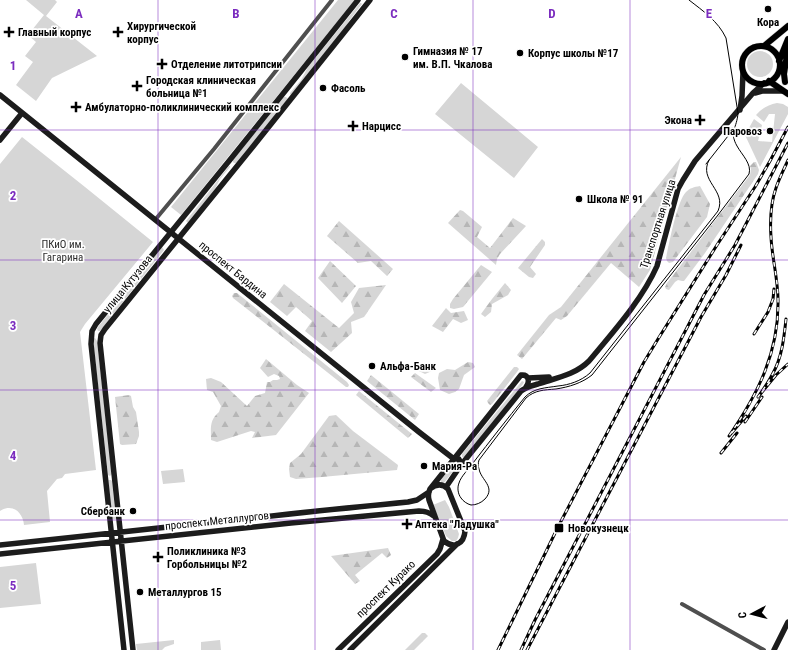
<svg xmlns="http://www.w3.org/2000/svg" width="788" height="650" font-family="'Roboto Condensed',sans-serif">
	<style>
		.green { fill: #d6d6d6 }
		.forest { fill: url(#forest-firs) }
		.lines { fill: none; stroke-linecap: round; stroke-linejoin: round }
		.primary-casing { stroke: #dbdbdb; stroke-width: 7 }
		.street { stroke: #4f4f4f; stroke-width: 4 }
		.secondary { stroke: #1c1c1c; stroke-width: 5.5 }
		.primary { stroke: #000; stroke-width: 6 }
		.tram { stroke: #000; stroke-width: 1 }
		.rail-casing { stroke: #000; stroke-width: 3 }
		.rail { stroke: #fff; stroke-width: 1.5; stroke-dasharray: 4.5; stroke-linecap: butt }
		.grid { fill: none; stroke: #7b2cbf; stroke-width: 1; stroke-opacity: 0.55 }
		.poi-dot { fill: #000; stroke: #fff; stroke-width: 1.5 }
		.labels { text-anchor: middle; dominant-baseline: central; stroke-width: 3.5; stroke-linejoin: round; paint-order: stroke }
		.poi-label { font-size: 11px; font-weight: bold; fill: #000; stroke: #fff; text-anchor: start }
		.street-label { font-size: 11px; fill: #000; stroke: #fff }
		.park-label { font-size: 11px; fill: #2d2d2d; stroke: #fff }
		.grid-label { font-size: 13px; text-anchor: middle; font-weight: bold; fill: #7b2cbf; stroke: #fff; stroke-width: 3.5; stroke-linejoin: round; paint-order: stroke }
	</style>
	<defs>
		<pattern id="forest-firs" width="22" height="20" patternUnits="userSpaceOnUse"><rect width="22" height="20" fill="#d6d6d6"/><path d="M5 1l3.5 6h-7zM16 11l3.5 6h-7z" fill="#b6b6b6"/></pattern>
	</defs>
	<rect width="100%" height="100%" fill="#fff"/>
	<path class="green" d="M26,0H55L57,2L46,16L97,56L52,78L36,101L16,85L33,62L25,56L36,42L28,35L44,15Z
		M338,0H355L181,215L171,207Z
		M360,3H361L362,4L349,21L345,29L291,95L290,94V93L301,80L308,67Z
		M747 64a13 13 0 1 1 26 0a13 13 0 1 1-26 0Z
		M461,83L538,147L514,178L435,114Z
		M284,97H286L288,99L236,163H234L233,162V160Z
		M777,103L783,104L788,107V114L760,167L745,135L754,119L762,125L758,141L772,142L775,114H769L764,122L756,115C762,108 768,105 777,103Z
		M22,137L85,187L153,242L85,324L80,332L96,470L65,474L62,478L57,479L47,491L50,522L24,525C23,512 12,503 0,511V164Z
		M229,166H230V167L220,179L214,191L188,223L186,221Z
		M162,247L164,250L100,331H98L97,329L98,327Z
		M95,338L97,341L112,474L110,476L108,475L93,339Z
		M522,381L524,382L523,384L465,457H462V454Z
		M454,463L457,464V466L444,483L442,484L441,483V480Z
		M183,469L185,482L163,484L161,471Z
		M108,480H111L112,481L116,519H112Z
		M445,500L449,507L459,534L458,538L456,541H452L446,536L433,505Z
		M36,563L41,604L0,608V567Z
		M174,640V644L165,647L162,650H137L136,644Z
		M220,640L221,650H201V642Z"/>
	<path class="forest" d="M681,157L650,270L639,287L611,263L567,316L561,320L556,318L522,359L517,355L549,315L561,307Z
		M754,162H756L759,170L758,174L705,253L684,281H682L678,280L675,282L669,290L666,289L665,287L667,283L750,175L751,169L750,166Z
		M700,186L710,204L707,217L673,262L669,263L667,261L666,258C669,244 677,201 686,192C690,188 694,187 700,186Z
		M460,210L463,211L482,227L477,237L490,248L513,218L526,226L500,254L497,259L496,265L448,223Z
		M339,221L393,269L387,276L371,261L358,263L327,236Z
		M542,239L545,242V245L530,267L536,274L533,278L529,277L518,268Z
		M330,261L356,286L342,303L318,278Z
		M481,265L492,272L463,307L454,309L450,308V304L453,299Z
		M505,283L511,290L508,295L492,304L491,312L485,317L481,314L492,299Z
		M284,284L339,328L354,313L351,302L359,288L386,285L364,317L351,322L352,333L331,352L305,331L312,321L296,307L287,316L270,302Z
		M234,293H237L347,382L349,385L348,387H346L233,298L232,296Z
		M446,308L451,313L464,311L468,320L461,323L453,319L443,332L432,326Z
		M266,359L297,385L309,393L276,435L252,438L255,432L251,431L217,442L211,440C211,429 209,420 219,412L221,406L213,392L207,390L206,379L211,378L221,382L247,406L255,396L265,393L267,382H270L273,380H277L280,379L279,376L274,374L268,377L260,368Z
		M468,362L473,363L475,367L464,375L459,389L455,392L449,394L440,390L438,378L439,373L447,369L455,370Z
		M422,364L425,368L432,371L425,374L417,370Z
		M514,367H517L519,369L517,372L492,404L490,405L488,403L487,401Z
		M415,373L436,388L431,392L411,377Z
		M371,375L419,414L415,420L367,381Z
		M359,391L412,434L408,438L356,395Z
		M129,395L131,396L133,407L136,412L139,432V436L136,444L122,445L120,444L115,397Z
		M336,415L353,431L398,465L397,470L322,477L296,479L290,477L289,469L290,463L301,454L329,416Z
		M388,548L391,555L387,558L382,553L355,575L360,581L355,584L331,556Z
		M422,633H425L428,636L414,650H405Z"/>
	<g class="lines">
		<defs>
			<path id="primary" d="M764,46L788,26
				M742 65a19 19 0 1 1 38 0a19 19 0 1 1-38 0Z
				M779,61L788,39
				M769,81L788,94
				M785,82L784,74L788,48"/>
		</defs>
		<use href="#primary" class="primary-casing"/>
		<path class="street" d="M155,220L214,149L332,0
			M682,604L764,650"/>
		<path class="secondary" d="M755,93L762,91H783
			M0,95L419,432L454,459H459L461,465
			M740,110L742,96L743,72
			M0,140L22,113
			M528,378L549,377
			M446,487L461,465L521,391C526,387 531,386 538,384C556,378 575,375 589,361C613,332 642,300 657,266L678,189L683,180L695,161L753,93L764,83
			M430,489C436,484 442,483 448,489L465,531C464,544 454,549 444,541L429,500C428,496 428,493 430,489L521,375C529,374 530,382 526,387
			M0,545C136,531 272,515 408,502L417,500L429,492
			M0,554L291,523L419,511C425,511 429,512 434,516
			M124,650L91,344L92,331L96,324L229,161L358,0
			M133,650L100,343L101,335L105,329L251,149L370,0
			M338,650L437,554L440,549L443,539
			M350,650L457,544
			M774,650L788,622"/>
		<use href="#primary" class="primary"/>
		<path class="tram" d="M689,0C703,11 718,21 726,38L738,113C737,128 729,132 737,146C742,155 752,164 749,174L718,215L592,375C582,383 569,387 556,389C544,390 535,390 526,398L479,460C478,463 478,466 479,469C481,480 496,487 485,499C481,503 476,505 471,505C467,504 463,501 461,498C458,494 457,488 459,483C461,476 469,469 473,463C490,441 507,419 525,397C534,388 545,388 558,386C569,385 581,381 590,373L718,211C727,190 698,181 709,160
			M706,164L728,136L732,128"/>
		<defs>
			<path id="rail" d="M786,319C784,338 782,358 772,375C768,383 763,390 758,397L776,375L788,364
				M754,334L768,312L773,299L774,289
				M746,416L729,436C758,394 779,352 778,300C778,279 772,258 771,237C770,222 771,202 776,188C779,179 784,169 788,160
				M745,422L762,397
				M721,453L737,433
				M498,650L558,527L644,362L658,339L717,245L755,187L770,161L788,127
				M521,650L535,620L704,295L735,245L788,143
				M527,650L701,317L726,275L741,245"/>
		</defs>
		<use href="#rail" class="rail-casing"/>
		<use href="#rail" class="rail"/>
	</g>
	<path class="grid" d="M158,0V650M315,0V650M473,0V650M630,0V650M0,130H788M0,260H788M0,390H788M0,520H788"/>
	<g class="poi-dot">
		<circle cx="768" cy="9" r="4"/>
		<path d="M7 26h4v4h4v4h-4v4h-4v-4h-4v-4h4z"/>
		<path d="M116 26h4v4h4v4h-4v4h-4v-4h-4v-4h4z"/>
		<circle cx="520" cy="53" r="4"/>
		<circle cx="405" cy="57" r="4"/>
		<path d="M160 58h4v4h4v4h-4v4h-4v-4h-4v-4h4z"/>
		<path d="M135 80h4v4h4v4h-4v4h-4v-4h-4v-4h4z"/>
		<circle cx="323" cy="88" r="4"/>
		<path d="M74 101h4v4h4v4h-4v4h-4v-4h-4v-4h4z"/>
		<path d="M698 114h4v4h4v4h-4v4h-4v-4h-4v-4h4z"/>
		<path d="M351 120h4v4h4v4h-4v4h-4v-4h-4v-4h4z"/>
		<circle cx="770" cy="131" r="4"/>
		<circle cx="579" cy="199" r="4"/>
		<circle cx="372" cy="366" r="4"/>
		<circle cx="424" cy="466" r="4"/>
		<circle cx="133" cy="511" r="4"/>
		<path d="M405 518h4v4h4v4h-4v4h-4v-4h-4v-4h4z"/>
		<rect x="554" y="523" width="10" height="10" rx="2"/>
		<path d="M156 551h4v4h4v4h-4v4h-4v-4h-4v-4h4z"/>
		<circle cx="140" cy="592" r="4"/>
	</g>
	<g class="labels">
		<g class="poi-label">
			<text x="768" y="22" text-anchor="middle">Кора</text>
			<text x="127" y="26">Хирургической<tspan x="127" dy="13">корпус</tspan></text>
			<text x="18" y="32">Главный корпус</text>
			<text x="413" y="51">Гимназия № 17<tspan x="413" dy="13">им. В.П. Чкалова</tspan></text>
			<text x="528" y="53">Корпус школы №17</text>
			<text x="171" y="64">Отделение литотрипсии</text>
			<text x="146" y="80">Городская клиническая<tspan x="146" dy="13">больница №1</tspan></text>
			<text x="331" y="88">Фасоль</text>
			<text x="85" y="107">Амбулаторно-поликлинический комплекс</text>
			<text x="692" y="120" text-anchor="end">Экона</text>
			<text x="362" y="126">Нарцисс</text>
			<text x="762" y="131" text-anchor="end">Паровоз</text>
			<text x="587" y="199">Школа № 91</text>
			<text x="380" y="366">Альфа-Банк</text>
			<text x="432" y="466">Мария-Ра</text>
			<text x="125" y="511" text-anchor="end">Сбербанк</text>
			<text x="415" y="524">Аптека "Ладушка"</text>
			<text x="568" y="528">Новокузнецк</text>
			<text x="167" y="551">Поликлиника №3<tspan x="167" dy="13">Горбольницы №2</tspan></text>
			<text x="148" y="592">Металлургов 15</text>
		</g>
		<g class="street-label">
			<text transform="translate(658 224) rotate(-72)">Транспортная улица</text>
			<text transform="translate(233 270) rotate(39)">проспект Бардина</text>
			<text transform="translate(128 284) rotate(-51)">улица Кутузова</text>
			<text transform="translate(217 521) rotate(-6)">проспект Металлургов</text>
			<text transform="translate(386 589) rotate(-44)">проспект Курако</text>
		</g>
		<g class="park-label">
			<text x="63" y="244">ПКиО им.<tspan x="63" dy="13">Гагарина</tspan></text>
		</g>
	</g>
	<g class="grid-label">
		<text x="79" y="18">A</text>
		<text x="236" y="18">B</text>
		<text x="394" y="18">C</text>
		<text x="552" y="18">D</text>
		<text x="709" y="18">E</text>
		<text x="13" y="70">1</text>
		<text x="13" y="200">2</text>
		<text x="13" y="330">3</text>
		<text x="13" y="460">4</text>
		<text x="13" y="590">5</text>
	</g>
	<g transform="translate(752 614) rotate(263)" stroke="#ffffff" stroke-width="3" paint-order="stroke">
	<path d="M0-3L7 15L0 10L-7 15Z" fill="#000000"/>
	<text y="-6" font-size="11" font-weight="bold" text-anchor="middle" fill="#000000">С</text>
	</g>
</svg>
